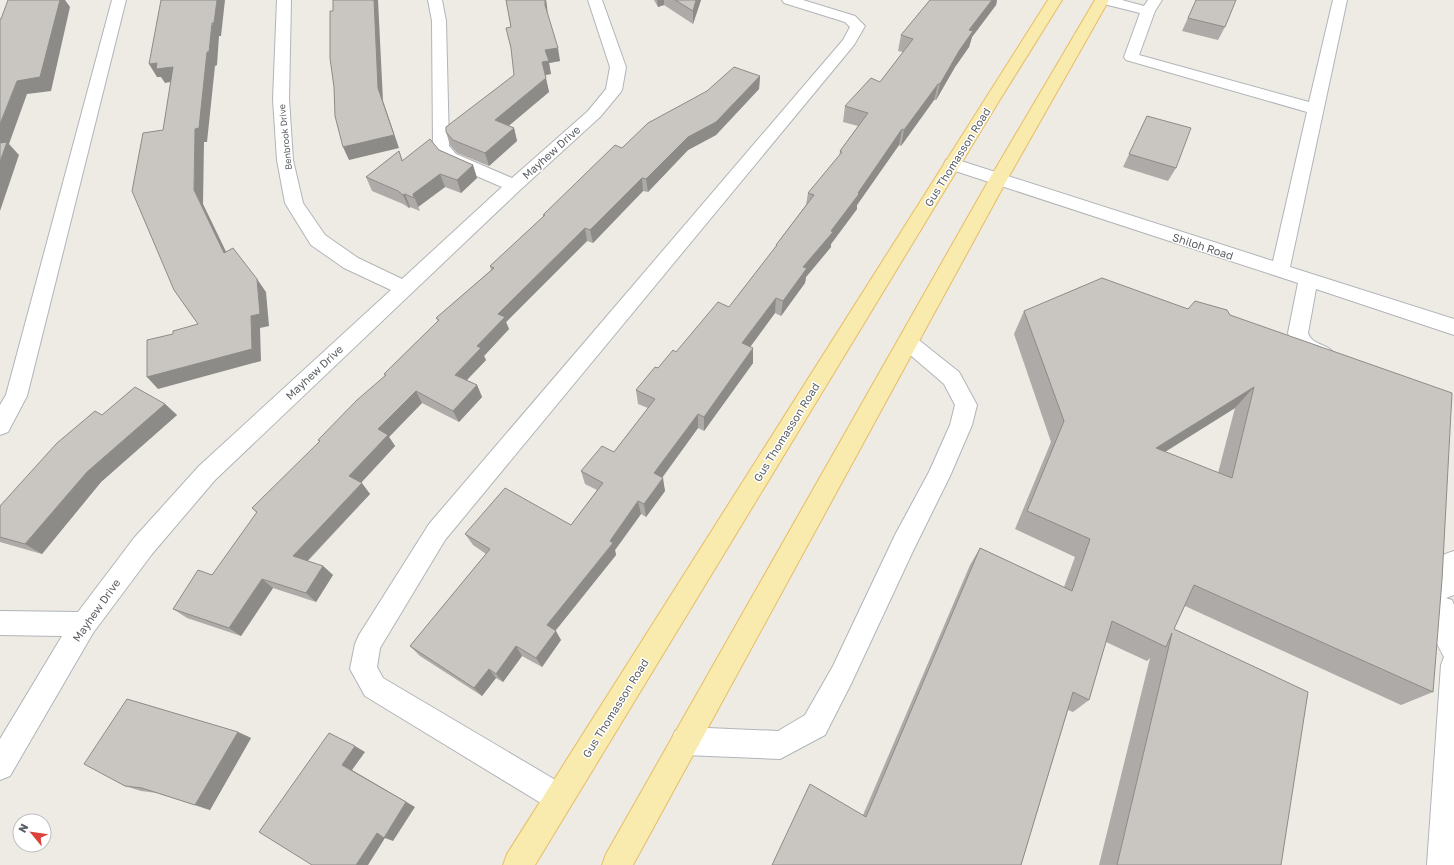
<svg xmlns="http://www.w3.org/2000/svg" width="1454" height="865" font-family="'Golos Text',sans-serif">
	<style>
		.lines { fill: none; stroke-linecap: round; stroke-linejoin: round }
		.minor-casing { stroke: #b1b5b8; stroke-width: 2 }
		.major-casing { stroke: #e7bd64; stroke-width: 2 }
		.minor { fill: #fff; fill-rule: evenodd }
		.major { fill: #f9eaae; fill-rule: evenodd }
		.wall { fill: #adaaa7; fill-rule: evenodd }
		.shaded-wall { fill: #8d8b88 }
		.building { fill: #c9c6c2; stroke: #8d8b88; fill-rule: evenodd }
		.labels { text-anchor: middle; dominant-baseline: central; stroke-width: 3; stroke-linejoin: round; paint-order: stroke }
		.far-street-label { font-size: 9px; fill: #5c6064; stroke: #fff }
		.street-label { font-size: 11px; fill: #5c6064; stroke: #fff }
	</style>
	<rect width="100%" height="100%" fill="#edebe4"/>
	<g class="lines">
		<defs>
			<path id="minor" d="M112,0H126L27,396L8,432L0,435V405L6,395Z
				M277,0H291L289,99L293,160L303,203L325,235L358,258L402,279L502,187L444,162L433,147L432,21L428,0H442L446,21L449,146L456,154L512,178L588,111L606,89L610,67L588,0H602L626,67L622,90L620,93L600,117L520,190L215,480L152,554L93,633L10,776L0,780V739L62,636L0,635V611L78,612L134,538L199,466L391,290L344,268L311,245L285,203L277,160L273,99Z
				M782,0H803L855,16L865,26L854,45L445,540L380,648L377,667L383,678L569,788L573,798L569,808L559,812L549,808L365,696L350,669L355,644L359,635L429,524L843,40L850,27L845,22L784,3Z
				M1098,0H1122L1144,6L1148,0H1162L1155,11L1139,55L1309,102L1333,0H1347L1290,267L1454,319V335L1316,289L1308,333C1312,346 1329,343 1335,355L1332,361C1314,367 1293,350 1288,333L1298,283L946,168L944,164L946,160L952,159L958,160L1273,261L1307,112L1126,60L1124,57L1140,13L1100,3Z
				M908,334L915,337L959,372L977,405L972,425L950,476L913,551L851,684L825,735L780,759L685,755L675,751L671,741L675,731L685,727L778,731L805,715L833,666L895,535L929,472L950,425L955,405L944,384L901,347L898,342L901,337Z
				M1454,551V595L1446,598L1452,600L1454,605V865H1427L1441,665L1444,657C1434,639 1425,621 1434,600L1442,597L1436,595C1432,586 1430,570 1437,560C1440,555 1448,553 1454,551Z"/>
			<path id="major" d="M1048,0H1062L999,101L535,865H503L507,854Z
				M1095,0H1109L1008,178L633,865H602L606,854L990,178Z"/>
		</defs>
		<use href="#minor" class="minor-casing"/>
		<use href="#major" class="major-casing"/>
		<use href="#minor" class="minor"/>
		<use href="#major" class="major"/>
	</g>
	<path class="wall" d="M506,0H546L547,13L560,61L549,63L551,74L545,75L549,92L508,126L514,128L517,141L489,166L457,153L450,145L446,132L514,75L511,27Z
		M654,0H701L693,24L664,5L658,7Z
		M930,0H997L996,5L972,37L969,47L955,67L936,100H934L901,146L899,145L857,205V209L831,244V247L806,277L805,283L781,316L775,313L750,347L753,363L704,431L698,428L662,478L665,491L646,517L641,514L615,550L616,555L555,631L561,640L542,667L522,656L503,682L496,678L482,696L420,656L410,646L486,554L473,545L465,534L571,525L597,490L585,484L581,471L614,452L648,408L638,404L636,390L676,352L729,307L775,248L776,245L806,205L808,193L839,157L840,151L858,126L843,122L845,106L880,82L903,52L898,51L901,35Z
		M1196,0L1225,27L1218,40L1182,31Z
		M760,76L759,89L716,135L688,150L648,192L643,191L593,243L587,241L506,322L509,329L484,356L486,360L467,380L477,385L482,397L459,422L422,403L389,437L395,446L361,483L370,494L308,561L323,566L333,575L316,602L273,588L241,636L187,618L173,609L212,575L257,513L252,508L320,442L318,440L385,376L384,374L438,321L436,318L491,270L490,266L544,216L543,215L622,148Z
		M1147,116L1176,168L1168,181L1123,167Z
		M439,150L473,165L477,178L461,193L445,187L418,207L420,211L410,207L409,208L403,204L372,191L366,177L399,151L403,161Z
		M1188,309L1230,315L1433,692L1401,705L1185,606L1174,629L1281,865H1099L1150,658L1147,661L1106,642L1089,700L1073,712L1068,710L1021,865H772L863,815L970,565L980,548L1064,587L1075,557L1015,529L1051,442L1014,334L1024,311ZM1235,408L1218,473L1165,452Z
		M165,404L177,415L101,482L42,554L0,542V506L102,415Z
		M238,732L251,738L210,810L157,793L141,791L125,786Z"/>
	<path class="shaded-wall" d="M60,0H65L70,7L51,91L27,94L9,144L19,155L0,211V124L17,81Z
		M217,0H225L221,36H219L217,65L215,66L207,142H204L203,204L233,266L224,253L194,190L195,129L207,52Z
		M374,0H378L383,101L399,148L349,160L343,147Z
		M545,0H546L547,6L548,18L545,5Z
		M657,0H664V5L658,7Z
		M696,0H701L693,24V11Z
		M992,0H997L996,5L972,37L969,47L955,67L936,100L940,84L969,30Z
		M558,48L560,61L549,63L551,74L545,75L542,62L545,50Z
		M157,63L173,67L181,80L165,83L161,77H157L149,64Z
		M760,76L759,89L716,135L688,150L648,192L646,179L688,137Z
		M546,78L549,92L499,134L495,120Z
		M938,84L934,100L901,146L904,130Z
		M514,128L517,141L489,166L485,153Z
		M902,129L899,145L857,205V209L831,244V247L806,277L805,283L781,316L783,301L803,267L831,231Z
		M473,165L477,178L461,193L457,180Z
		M440,174L445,187L418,207L420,211L413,194Z
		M642,178L643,191L593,243L590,230Z
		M405,194L410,207L409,208L403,195Z
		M585,228L587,241L506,322L509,329L484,356L486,360L461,386L455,375L477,346L498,314Z
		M257,279L266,292L269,326L260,328L261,361L158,389L147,377L251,316Z
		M776,298L775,313L742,358V343Z
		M753,348V363L704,431V417Z
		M477,385L482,397L459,422L453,411Z
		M1254,387L1235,408L1139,468L1156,448Z
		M416,391L422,403L389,437L395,446L357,487L349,476L378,429Z
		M165,404L177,415L101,482L42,554L25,544L87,472Z
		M698,414V428L656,486L654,473Z
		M663,478L665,491L646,517L644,504Z
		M362,483L370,494L303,565L293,556Z
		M638,501L641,514L615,550L616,555L552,635L547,625L610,541Z
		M323,566L333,575L316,602L306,593Z
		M262,579L273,588L241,636L229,628Z
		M556,631L561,640L542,667L536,658Z
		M516,646L522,656L503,682L496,674Z
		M489,669L496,678L482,696L474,688Z
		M238,732L251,738L210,810L195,805Z
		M355,746L365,752L352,770L415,807L393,841L385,838L368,865H356L377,833L342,765Z"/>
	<path class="building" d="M8,0H60L40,77L17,81L0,124V19H1Z
		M161,0H217L214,23H212L209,52H207L199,128L195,129L194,190L224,253L233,248L257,279L260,314L251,316L252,349L147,377V340L173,334V331L198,324L174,290L132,191L143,133L163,130L173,67L156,69L157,63L149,64Z
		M333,0H374L378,88L394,135L343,147L335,116L334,87L330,58V11H333Z
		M506,0H545V5L558,48L545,50L549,61L542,62L546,78L495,120L514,128L485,153L453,140L446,132V127L514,75L511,48L506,28L511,27Z
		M675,0H696L693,11Z
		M930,0H992L969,30L973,31L959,51L940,84H938L904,130L902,129L858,193L859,194L831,231L833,232L803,267L807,268L783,301L776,298L742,343L753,348L704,417L698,414L654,473L663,478L644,504L638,501L610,541L613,543L547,625L556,631L536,658L516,646L496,674L489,669L474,688L410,646L490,549L465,534L505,488L571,525L603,483L581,471L602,446L614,452L655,399L636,390L655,367L658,368L673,350L676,352L718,302L729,307L777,245H776L814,195L808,193L842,152L840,151L868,113L845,106L871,78L880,82L913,39L901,35Z
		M1196,0H1236L1225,27L1188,18Z
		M734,67L760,76L716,122L688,137L646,179L642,178L590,230L585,228L498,314L505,317L477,346L481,348L455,375L477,385L453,411L416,391L378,429L388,435L349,476L362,483L293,556L323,566L306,593L262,579L229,628L173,609L198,570L212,575L257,512L252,508L320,441L318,440L357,400L386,375L384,374L439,320L436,318L494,268L490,266L545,215H543L615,145L622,148L648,123L707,91Z
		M1147,116L1191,128L1176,168L1129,154Z
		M430,139L439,150L473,165L457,180L440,174L413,194L414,198L405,194L403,195L398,191L366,177L399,151L402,161Z
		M7,142L0,162V143Z
		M1102,278L1188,309L1195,301L1227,310L1230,315L1452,393L1442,580L1433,692L1194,585L1174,629L1308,692L1281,865H1117L1172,633L1166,647L1112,621L1089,700L1073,692L1021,865H772L810,784L866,817L980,548L1072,591L1090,539L1027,511L1064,421L1024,311ZM1254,387L1232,478L1156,448Z
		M135,387L165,404L87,472L25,544L0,537V506L57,443L95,411L102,415Z
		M127,699L238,732L195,805L142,788L125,786L84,764Z
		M329,733L355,746L342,765L406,802L384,838L377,833L356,865H312L259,832Z"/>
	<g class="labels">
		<g class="far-street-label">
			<text transform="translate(285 137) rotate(-96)">Benbrook Drive</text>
		</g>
		<g class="street-label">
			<text transform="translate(551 152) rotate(-42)">Mayhew Drive</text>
			<text transform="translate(957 157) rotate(-58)">Gus Thomasson Road</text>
			<text transform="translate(1203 246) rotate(18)">Shiloh Road</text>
			<text transform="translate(314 372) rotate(-43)">Mayhew Drive</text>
			<text transform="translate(786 432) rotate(-58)">Gus Thomasson Road</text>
			<text transform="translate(96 610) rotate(-55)">Mayhew Drive</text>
			<text transform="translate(615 708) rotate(-58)">Gus Thomasson Road</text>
		</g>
	</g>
	<g transform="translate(32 833) rotate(299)"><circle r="19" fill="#ffffff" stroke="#bebfc1"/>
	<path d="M0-3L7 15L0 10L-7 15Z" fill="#dc423c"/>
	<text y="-6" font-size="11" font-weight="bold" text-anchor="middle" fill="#5c6064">N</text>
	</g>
</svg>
